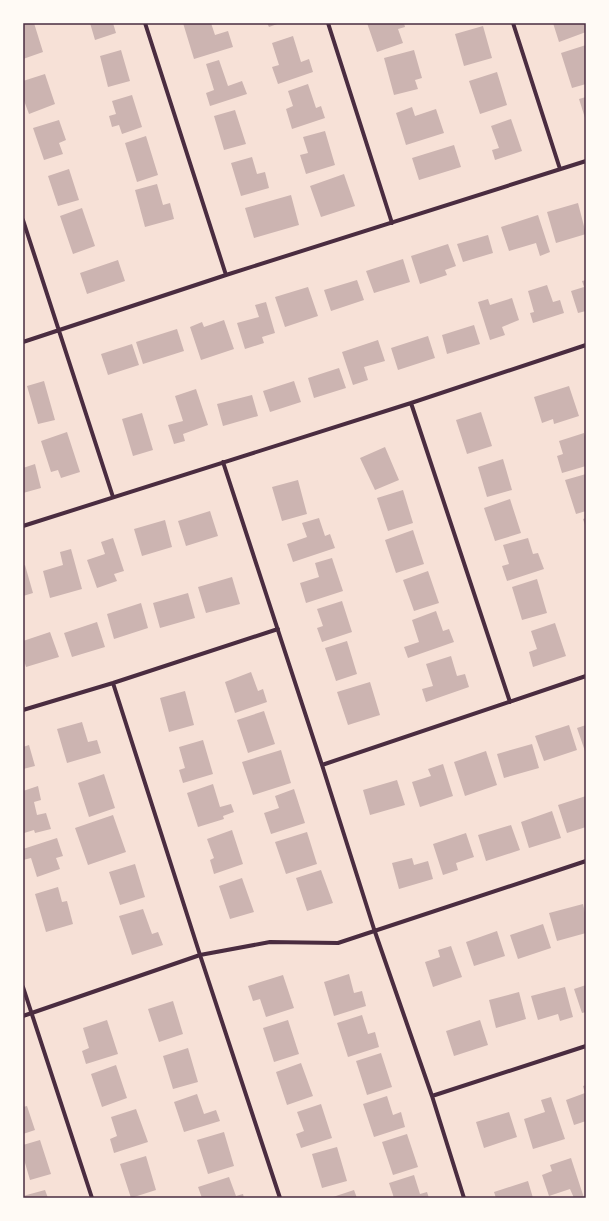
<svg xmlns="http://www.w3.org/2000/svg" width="609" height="1221" font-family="Quicksand,sans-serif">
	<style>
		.building { fill: #ccb4b1 }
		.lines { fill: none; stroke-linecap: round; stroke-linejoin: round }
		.minor { stroke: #4a2c40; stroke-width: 4 }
		.neatline { fill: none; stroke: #4a2c40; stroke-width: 1.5 }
	</style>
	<rect width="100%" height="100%" fill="#f7e1d7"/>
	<path class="building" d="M26,23H34L43,52L23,59V24Z
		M90,23H113L116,33L95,40Z
		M183,23H211L215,35L228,31L233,47L194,59Z
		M267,23H280L269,27Z
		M367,23H404L405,27L398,29L403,43L377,52Z
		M553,23H586V32L559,42Z
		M483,26L492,58L464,66L455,34Z
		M293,36L301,62L309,59L313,72L278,84L272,67L279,65L272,43Z
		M586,45V84L572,88L561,53Z
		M121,50L130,81L108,87L100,56Z
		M414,50L422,78L415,80L418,89L394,95L384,58Z
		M219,60L228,86L242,81L247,94L210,106L206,93L214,90L206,64Z
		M497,72L507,105L480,114L469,81Z
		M45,74L55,104L29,114L23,98V81Z
		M308,84L316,108L321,106L325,118L292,129L286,109L293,106L288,91Z
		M132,95L142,127L122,134L119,125L112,127L109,116L116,114L112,101Z
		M586,97V121L579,99Z
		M412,107L415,116L436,109L444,133L406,145L396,113Z
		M235,110L246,144L224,150L214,116Z
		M511,119L522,151L495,160L492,150L499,148L491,126Z
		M59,120L66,140L59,143L63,154L44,160L33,128Z
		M325,131L335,165L306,174L300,155L308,153L303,137Z
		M146,136L158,175L137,182L125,143Z
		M454,145L461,167L419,180L412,158Z
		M252,157L257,174L265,172L269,188L241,196L231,163Z
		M69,169L79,200L58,206L48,176Z
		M344,174L355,206L321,217L310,186Z
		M157,184L163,205L170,203L174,219L145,227L135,190Z
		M291,195L299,225L254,238L245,208Z
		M578,203L586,234L556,243L547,212Z
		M82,208L95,246L73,254L60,216Z
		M538,215L550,252L540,256L536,243L509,251L501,227Z
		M488,235L493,253L463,262L457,244Z
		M448,244L456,266L445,270L447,275L420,284L411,256Z
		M403,259L410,282L374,293L366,271Z
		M118,260L125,281L87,294L80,273Z
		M357,280L364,300L331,311L324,290Z
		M586,280V311L578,313L571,291L584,287L582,281Z
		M547,285L553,302L560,300L564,313L533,323L530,313L534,312L528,291Z
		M308,287L318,316L285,327L275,297Z
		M512,298L519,320L502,327L505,335L490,340L478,302L488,299L490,305Z
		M266,302L275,333L262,337L264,343L245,349L237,323L259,317L255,305Z
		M224,320L234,349L201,360L190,327L202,322L204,327Z
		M474,325L480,344L447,354L442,335Z
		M177,329L184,351L143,364L136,342Z
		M428,336L435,358L398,370L391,348Z
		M378,340L385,361L364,367L368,380L353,385L342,352Z
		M132,344L139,365L108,375L101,354Z
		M339,368L346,388L314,398L308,378Z
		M44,381L55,420L38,424L27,386Z
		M294,381L301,402L270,412L263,391Z
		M569,386L579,416L554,424L553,419L542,423L534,397Z
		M196,389L208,425L183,434L185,441L174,444L168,425L183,421L175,396Z
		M252,395L258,416L223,426L217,404Z
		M481,412L492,446L467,454L456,420Z
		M142,413L153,450L133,456L122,419Z
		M67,432L80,472L61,478L58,470L51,472L41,441Z
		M584,433L586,440V466L562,473L557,456L563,454L559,441Z
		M385,447L399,480L375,490L360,458Z
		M503,459L512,490L487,497L478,467Z
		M35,464L41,488L23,493V468Z
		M586,474V511L576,514L565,480Z
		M298,480L307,514L282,521L272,487Z
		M403,490L413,523L388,531L377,498Z
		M510,499L521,533L495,541L484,508Z
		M210,511L218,536L186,546L178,521Z
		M319,518L325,536L330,534L335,548L293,562L287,544L307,537L302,523Z
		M586,518V528L583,519Z
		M165,520L172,547L142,556L134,529Z
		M413,530L424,564L396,573L385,540Z
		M113,538L124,571L114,574L117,581L97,588L87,560L105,554L101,542Z
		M528,538L533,554L538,553L544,569L507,581L502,566L509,564L503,545Z
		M71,549L82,589L50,598L43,571L63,565L60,552Z
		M332,558L343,591L306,603L300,583L319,577L315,563Z
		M25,565L33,593L23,596V566Z
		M428,571L439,603L414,611L403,580Z
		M232,577L240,604L206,613L198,587Z
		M537,579L547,613L522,620L512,587Z
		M188,593L195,618L160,628L153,603Z
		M342,601L352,632L322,642L317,628L323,626L317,609Z
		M141,603L148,628L114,639L107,614Z
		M436,611L443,631L449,629L454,642L408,658L404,647L419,642L412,620Z
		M97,622L105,647L72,657L64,633Z
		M555,623L566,656L533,667L529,652L537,649L531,631Z
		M50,632L59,657L26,667L23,657V641Z
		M347,641L357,674L336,681L325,648Z
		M451,656L457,676L465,674L469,687L426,702L422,689L433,686L426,664Z
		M251,672L258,691L263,689L267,702L235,713L225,682Z
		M370,682L380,715L348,725L337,692Z
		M185,691L194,725L169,732L160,698Z
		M264,711L275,744L248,753L237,720Z
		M82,722L88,742L97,740L101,753L67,763L57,729Z
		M569,725L577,750L544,761L535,736Z
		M586,725V754L577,728Z
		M203,740L213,774L183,783L179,770L185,768L179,747Z
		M532,744L539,768L504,778L497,754Z
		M29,745L35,766L23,769V747Z
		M281,750L291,783L253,795L242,762Z
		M486,751L497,785L465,796L454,762Z
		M443,764L453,796L420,807L412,782L431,776L428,769Z
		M104,774L115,808L89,817L78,783Z
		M397,780L405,805L370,815L363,790Z
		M213,784L220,807L231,804L234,812L223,816L224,819L198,827L187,793Z
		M38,786L41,800L34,802L37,815L46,813L51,829L35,833L34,830L24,833L23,791Z
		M294,789L305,823L271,834L264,813L279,808L275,796Z
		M586,796V827L567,833L558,805Z
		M552,811L561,838L529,848L521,822Z
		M113,815L126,852L88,865L75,828Z
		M511,825L520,850L486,861L478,835Z
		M232,830L243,864L214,874L210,860L214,858L207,839Z
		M307,832L317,864L286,874L275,842Z
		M466,833L474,857L456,863L458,870L443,875L433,844Z
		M57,838L63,856L56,858L60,869L37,877L31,858L23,860V849Z
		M412,858L414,865L428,861L433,879L399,889L392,863Z
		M135,864L145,897L120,905L109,872Z
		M321,870L333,903L307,911L296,878Z
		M242,878L254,912L230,919L219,886Z
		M58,887L62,902L67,901L73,924L46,932L35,894Z
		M583,904L586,917V933L557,941L549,913Z
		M143,909L152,934L158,932L163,945L132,955L119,916Z
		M543,924L551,948L518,959L510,935Z
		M497,931L505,956L474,966L466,942Z
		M451,946L462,977L433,987L425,962L440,957L438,950Z
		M349,974L354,993L362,991L366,1006L334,1016L324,982Z
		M283,975L294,1008L266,1017L260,999L253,1001L248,986Z
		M586,985V1012L582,1013L574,989Z
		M565,987L573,1017L560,1021L558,1014L538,1020L531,996Z
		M519,992L526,1019L496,1028L489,1000Z
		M173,1001L183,1034L159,1042L148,1009Z
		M362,1015L368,1034L375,1032L379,1047L348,1057L337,1023Z
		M107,1020L118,1054L86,1064L82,1051L89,1048L83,1028Z
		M288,1020L299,1054L274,1062L263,1028Z
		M480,1020L488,1045L454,1056L446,1031Z
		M188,1048L198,1082L173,1089L163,1056Z
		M381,1053L392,1087L367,1095L356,1061Z
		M301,1063L313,1096L287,1105L276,1072Z
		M116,1065L127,1098L102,1107L91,1074Z
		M586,1085V1121L574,1125L566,1100L585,1093L583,1086Z
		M197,1094L204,1114L216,1110L220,1121L184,1132L174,1102Z
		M387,1096L393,1115L401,1112L405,1127L374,1137L363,1104Z
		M551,1097L565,1139L533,1149L524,1119L545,1112L541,1100Z
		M321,1104L332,1138L301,1148L296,1134L304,1131L297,1112Z
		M27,1106L35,1130L23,1134V1107Z
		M136,1109L148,1142L114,1153L110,1139L117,1136L111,1117Z
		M509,1112L517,1137L484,1148L476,1122Z
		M224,1132L234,1166L208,1174L197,1140Z
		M407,1134L418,1167L393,1175L382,1142Z
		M40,1140L51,1174L30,1180L23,1156V1145Z
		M337,1147L347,1181L322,1188L312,1154Z
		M146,1156L156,1190L131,1198L120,1164Z
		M571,1158L584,1198H574L570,1189L549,1196L542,1175L552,1171L550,1165Z
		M414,1175L420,1194L427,1192L429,1198H394L389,1183Z
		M229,1177L236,1196L243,1194L244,1198H202L198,1187Z
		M528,1181L533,1198H496L494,1192Z
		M45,1190L48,1198H23V1196Z
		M354,1190L357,1198H330Z"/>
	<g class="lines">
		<path class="minor" d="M145,23L226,275
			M328,23L392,223
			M513,23L560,169
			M23,220L113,497
			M23,342L226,275L586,161
			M411,403L510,702
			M223,462L322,765L374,929L432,1096L464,1198
			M23,526L411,403L586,345
			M113,683L200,955L280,1198
			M23,710L113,683L278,629
			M322,765L586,676
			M23,987L92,1198
			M23,1016L200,955L270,942L338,943L586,861
			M432,1096L586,1046"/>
	</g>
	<rect width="609" height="1221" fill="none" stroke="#fffaf5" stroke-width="48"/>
	<rect x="24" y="24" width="561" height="1173" class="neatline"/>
</svg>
